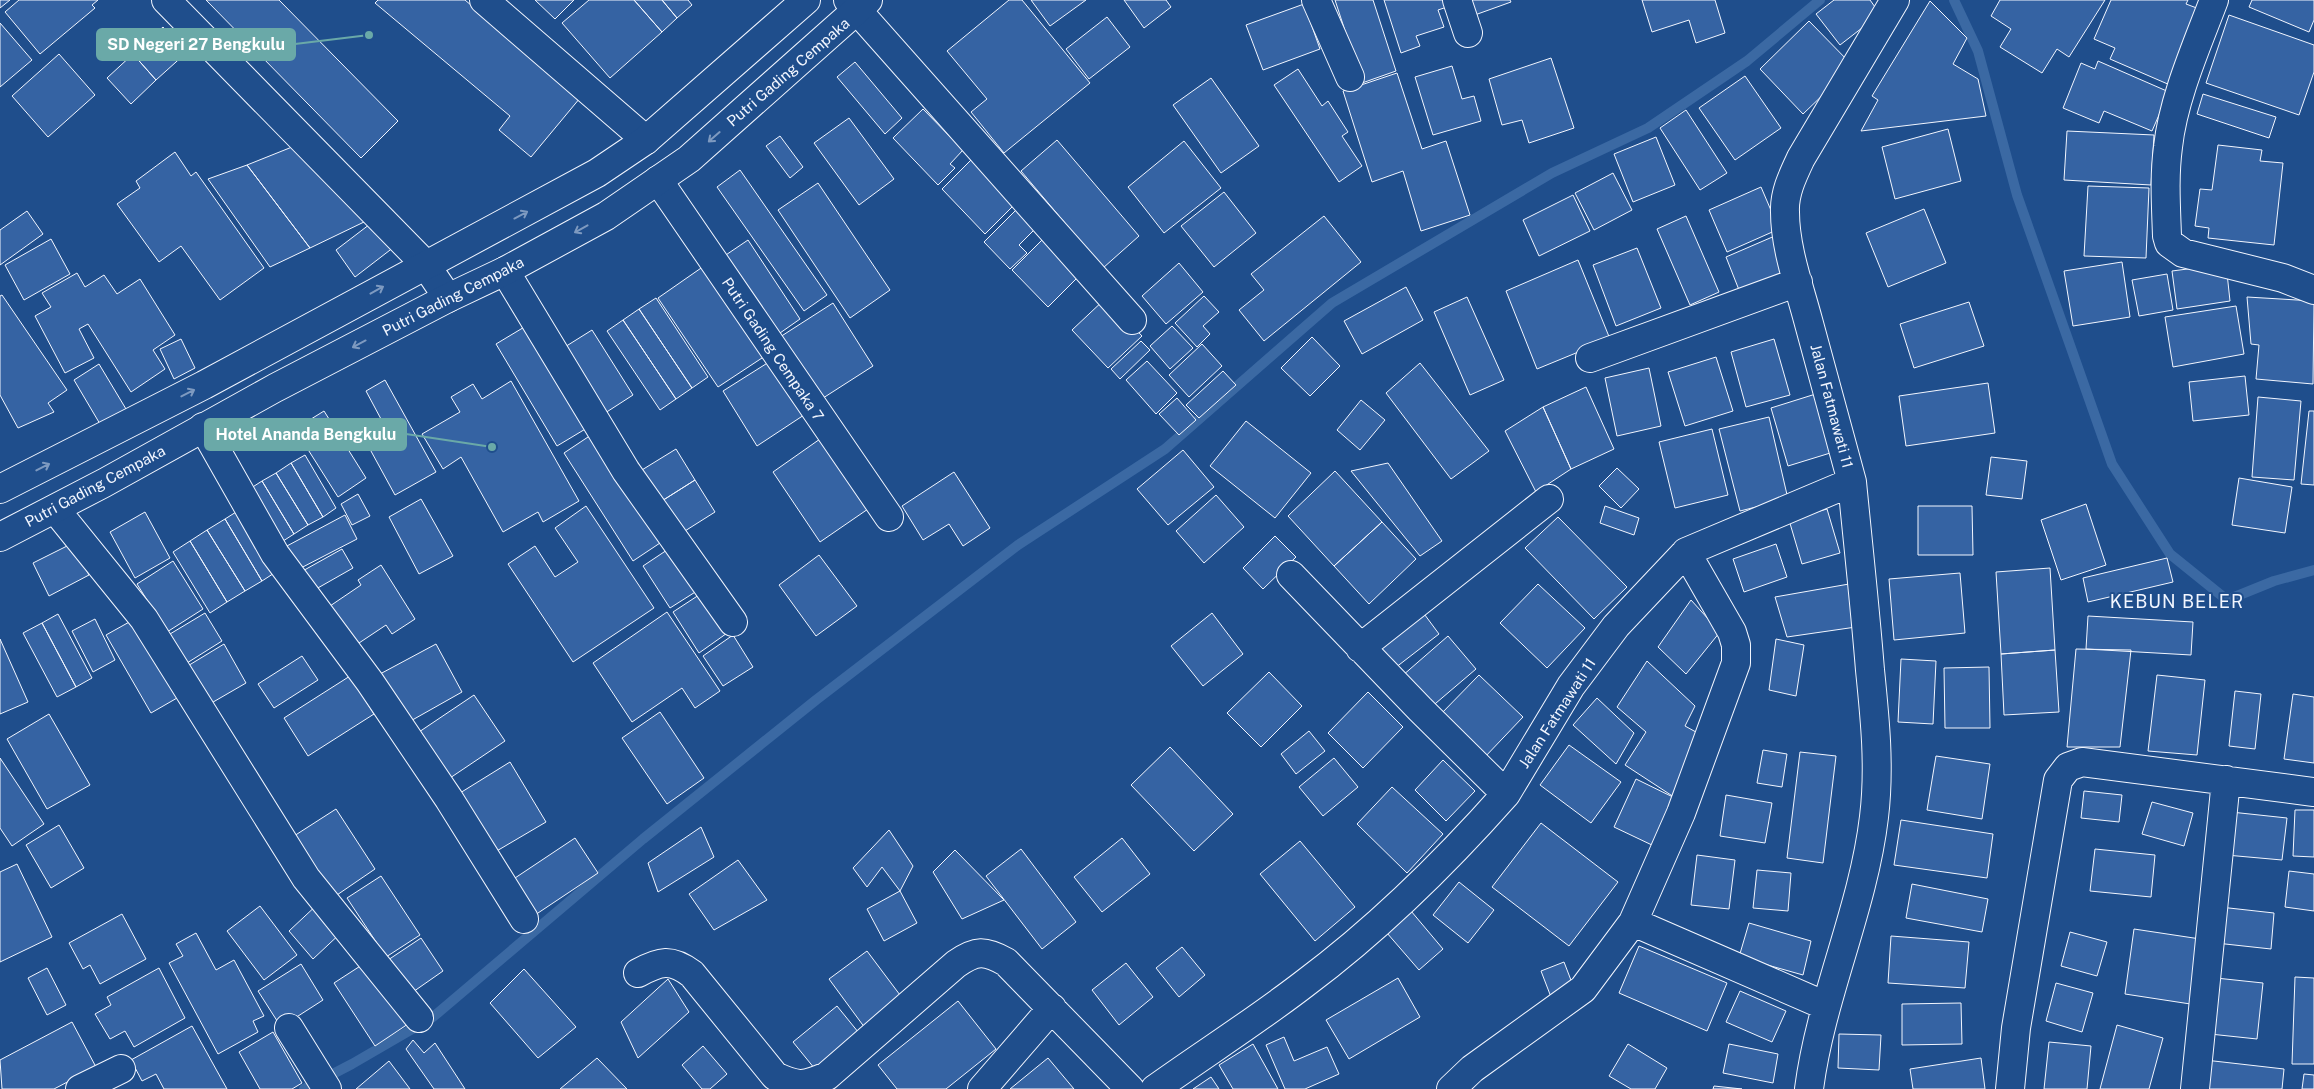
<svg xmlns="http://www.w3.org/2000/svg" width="2314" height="1089" font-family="'Public Sans',sans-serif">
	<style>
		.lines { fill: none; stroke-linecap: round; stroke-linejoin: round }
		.stream { stroke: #3b69a3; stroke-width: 10 }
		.building { fill: #3563a3; stroke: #f2f6ff }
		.street-casing { stroke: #f2f6ff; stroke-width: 30 }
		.secondary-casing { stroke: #f2f6ff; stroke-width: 30 }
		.street { stroke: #1f4e8c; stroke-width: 28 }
		.secondary { stroke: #1f4e8c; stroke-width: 28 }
		.oneway { stroke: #7e9ac0 }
		.labels { text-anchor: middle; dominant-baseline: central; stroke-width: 4; stroke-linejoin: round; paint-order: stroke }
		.street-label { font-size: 15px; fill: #f2f6ff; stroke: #1f4e8c }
		.quarter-label { font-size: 18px; letter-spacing: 1px; fill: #f2f6ff; stroke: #1f4e8c }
		.leader { fill: none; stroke: #6aa9a8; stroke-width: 2 }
		.callout-dot { fill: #6aa9a8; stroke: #1f4e8c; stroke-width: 2 }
		.callout { fill: #6aa9a8; stroke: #6aa9a8; stroke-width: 2 }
		.callout-label { font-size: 16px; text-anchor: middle; font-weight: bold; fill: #fff }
	</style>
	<rect width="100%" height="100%" fill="#1f4e8c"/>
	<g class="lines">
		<path class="stream" d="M1954,0L1978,51L2017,195L2112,464L2170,554L2227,600L2274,581L2314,570
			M304,1089L352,1064L433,1017L643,839L816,700L1018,545L1165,449L1332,303L1552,173L1648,128L1747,61L1820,0"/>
	</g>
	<path class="building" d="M0,0H10L0,8Z
		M19,0H98L92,5L95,8L40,54L5,12Z
		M206,0H279L398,121L361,158Z
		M378,0H465L580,98L531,157L499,130L510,116L375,3Z
		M535,0H574L555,19Z
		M589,0H634L662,32L610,78L562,23Z
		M634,0H662L677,18L662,32Z
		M662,0H688L692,5L677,18Z
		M1009,0H1022L1090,83L1004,153L971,112L987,99L947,51Z
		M1031,0H1086L1050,26Z
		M1124,0H1166L1171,7L1144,28Z
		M1335,0H1373L1396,71L1362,83Z
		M1384,0H1448L1450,6L1438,10L1444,27L1416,36L1420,46L1401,53Z
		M1467,0H1510L1511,2L1472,16Z
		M1642,0H1715L1725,33L1696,43L1689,20L1652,32Z
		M1834,0H1870L1880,14L1840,45L1816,14Z
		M2000,0H2105L2069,57L2057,49L2042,73L2000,47L2011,29L1991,16Z
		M2111,0H2188L2186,4L2202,10L2170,85L2110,59L2115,48L2094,39Z
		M2252,0H2314V20L2309,32L2249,7Z
		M1930,1L1967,38L1953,64L1978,79L1986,116L1861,131L1878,100L1872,96Z
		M1304,4L1320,49L1263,70L1246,25Z
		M2229,15L2314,45V72L2299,115L2206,83Z
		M1107,17L1130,47L1089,79L1066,49Z
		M1809,21L1853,66L1803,114L1760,69Z
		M0,23L32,60L0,87Z
		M163,27L186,53L156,80L133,54Z
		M59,54L95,95L48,137L12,96Z
		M133,54L156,80L131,104L107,78Z
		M1551,58L1574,128L1529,143L1522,120L1502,125L1489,79Z
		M2098,61L2169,92L2152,131L2104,111L2099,123L2063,108L2081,63L2095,69Z
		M855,62L902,118L885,134L837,77Z
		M1452,66L1462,99L1474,96L1481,121L1433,135L1415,77Z
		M1298,69L1322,106L1328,101L1348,132L1342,136L1362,166L1339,182L1274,85Z
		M1397,73L1422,149L1446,141L1470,215L1421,231L1403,171L1372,182L1343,91Z
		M1745,76L1781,128L1735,160L1699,108Z
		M1211,78L1259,146L1221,173L1173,105Z
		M2203,94L2276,117L2269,138L2197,114Z
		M923,109L963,150L950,164L955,168L938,185L893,138Z
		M1686,110L1727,173L1700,190L1660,128Z
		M849,118L894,179L859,205L814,143Z
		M1948,129L1961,181L1895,199L1882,147Z
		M2067,131L2154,135L2151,185L2064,180Z
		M780,136L803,167L790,178L766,146Z
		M1656,137L1675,185L1633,202L1614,154Z
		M1057,140L1139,236L1103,268L1021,171Z
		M1184,141L1221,188L1164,233L1128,187Z
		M2218,145L2262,150L2260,161L2283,163L2274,245L2208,238L2209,228L2195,226L2200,189L2212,190Z
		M292,147L364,222L310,248L247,165Z
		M175,152L191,176L196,172L264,268L220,300L181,246L159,262L117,204L140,188L136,181Z
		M973,158L1016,203L985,234L942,189Z
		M247,165L310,248L270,267L208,179Z
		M740,170L827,295L804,311L717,187Z
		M1613,173L1632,210L1594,230L1575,193Z
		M818,183L890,290L850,318L778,210Z
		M2088,186L2149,188L2146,258L2084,256Z
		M1761,187L1779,229L1727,252L1709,210Z
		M1224,192L1256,233L1214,267L1181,226Z
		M1573,195L1590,231L1539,256L1523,220Z
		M1019,207L1038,226L1019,245L1027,253L1010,269L984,242Z
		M1924,209L1946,263L1888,287L1866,233Z
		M27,211L43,234L0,265V230Z
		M1324,216L1361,262L1264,341L1239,310L1264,290L1251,274Z
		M1686,216L1719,292L1690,305L1657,229Z
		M374,221L394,247L355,277L336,250Z
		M1777,235L1793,273L1741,295L1726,257Z
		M51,239L70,274L24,300L5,265Z
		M1043,239L1079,276L1048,307L1012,270Z
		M748,240L800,319L770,340L717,261Z
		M1637,248L1661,308L1616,326L1593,265Z
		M1578,260L1610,339L1537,369L1506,291Z
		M2122,262L2130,317L2073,326L2064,271Z
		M1179,263L1203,292L1166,324L1142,296Z
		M2226,264L2230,301L2177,309L2172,271Z
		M704,266L765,356L718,387L658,298Z
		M77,273L85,287L104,275L117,294L140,279L175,335L153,350L165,369L131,392L88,324L79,329L94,358L65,373L35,316L51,307L42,293Z
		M2167,274L2173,310L2139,316L2132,280Z
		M1406,287L1423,320L1362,354L1344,321Z
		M2,295L67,390L48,403L54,412L18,428L0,395V296Z
		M1204,296L1219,312L1203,326L1210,334L1197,347L1175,323Z
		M1467,297L1504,380L1470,395L1434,312Z
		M2247,297L2314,301L2313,384L2256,379L2259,345L2251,344Z
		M656,298L708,377L692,388L639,309Z
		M1106,298L1142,336L1108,368L1072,330Z
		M1969,302L1984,346L1914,368L1900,324Z
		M833,303L873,366L820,400L780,337Z
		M2236,306L2244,354L2173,367L2165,317Z
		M639,309L692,388L676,399L623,320Z
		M623,320L676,399L660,410L607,331Z
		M526,326L587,428L557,446L496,344Z
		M1172,326L1193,348L1170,369L1150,346Z
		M592,330L633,395L602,415L560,350Z
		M1312,337L1340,366L1310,396L1281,368Z
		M181,339L195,368L174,379L160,349Z
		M1774,339L1790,395L1746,407L1731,352Z
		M1141,341L1150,350L1120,379L1111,369Z
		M1202,344L1222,366L1189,397L1169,375Z
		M1716,357L1733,411L1685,426L1668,372Z
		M1147,361L1177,393L1156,414L1126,380Z
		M769,362L804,415L757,446L723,391Z
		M1420,363L1489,451L1451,479L1386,393Z
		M99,364L126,409L100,424L74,380Z
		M1649,368L1661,426L1617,436L1605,378Z
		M1223,371L1236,385L1199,418L1186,405Z
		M2245,376L2249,415L2193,421L2189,382Z
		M385,380L436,472L395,495L360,431L381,419L366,391Z
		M511,381L579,501L543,522L538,512L503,532L461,457L443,469L422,434L460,412L451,397L473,384L482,399Z
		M1988,383L1995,433L1906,446L1899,396Z
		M1586,387L1614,449L1571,469L1543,407Z
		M1822,392L1840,450L1788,466L1771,408Z
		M2258,397L2301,401L2294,480L2252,477Z
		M1177,398L1196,420L1179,435L1159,414Z
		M1361,400L1385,420L1360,450L1337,430Z
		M1543,407L1571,469L1536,492L1505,431Z
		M324,411L366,478L338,497L295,429Z
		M2309,411H2314V485L2301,484Z
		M1769,417L1788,499L1740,511L1719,429Z
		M1246,421L1311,473L1275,518L1210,466Z
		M1712,429L1728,495L1675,508L1659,442Z
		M594,433L663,541L633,561L564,453Z
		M820,439L868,509L820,542L773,472Z
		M676,449L695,480L657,504L637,473Z
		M1183,450L1214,487L1168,525L1137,489Z
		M305,455L336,508L323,517L291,463Z
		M1991,457L2027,461L2022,499L1986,495Z
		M291,463L323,517L308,525L276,473Z
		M1388,463L1442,541L1420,556L1351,471Z
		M1617,468L1639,489L1621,508L1599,486Z
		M1335,471L1382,522L1334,566L1288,516Z
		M954,472L990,528L963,546L949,524L923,540L902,506Z
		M276,473L308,525L294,534L262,481Z
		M2239,478L2292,487L2285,533L2232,525Z
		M695,480L715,512L677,536L657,504Z
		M262,481L294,534L280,543L248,490Z
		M358,494L370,516L352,525L341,504Z
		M1216,495L1244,527L1204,563L1176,531Z
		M421,499L453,556L419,574L389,517Z
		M2086,504L2106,565L2061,580L2041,520Z
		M586,506L654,608L573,662L508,564L535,546L555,577L578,562L555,528Z
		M1605,506L1639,518L1634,535L1600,523Z
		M1918,506H1972L1973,555H1918Z
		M244,507L282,568L262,581L225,519Z
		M1827,509L1840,553L1802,564L1789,520Z
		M145,512L170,558L135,578L110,532Z
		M345,515L357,539L297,570L285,547Z
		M1558,517L1627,587L1594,619L1525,548Z
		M225,519L262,581L245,591L207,530Z
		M1382,522L1416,559L1369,604L1334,566Z
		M207,530L245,591L227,602L190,541Z
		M1275,536L1296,557L1263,589L1243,568Z
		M190,541L227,602L210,613L173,552Z
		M73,543L89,575L49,596L33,563Z
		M1776,544L1787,577L1744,592L1733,559Z
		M673,546L700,589L670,608L643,566Z
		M342,549L353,568L309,593L299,573Z
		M819,555L857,606L816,636L779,585Z
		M2167,558L2173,582L2088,602L2083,578Z
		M173,561L203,609L167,632L137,584Z
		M381,565L415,619L392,634L386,625L356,645L330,606L361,585L358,580Z
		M2050,568L2055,650L2001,654L1996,572Z
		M1960,573L1965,633L1894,640L1889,579Z
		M1538,584L1585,628L1547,668L1500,623Z
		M1849,584L1856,627L1787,637L1775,597Z
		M705,591L730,631L699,653L673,612Z
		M1691,600L1720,632L1686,674L1658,647Z
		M1419,607L1439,634L1395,668L1375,642Z
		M667,612L720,691L695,708L682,688L632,722L593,663Z
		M205,613L222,641L187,663L170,634Z
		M1212,613L1243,654L1203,686L1171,646Z
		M58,614L92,678L76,687L42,623Z
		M140,616L184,694L151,713L106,635Z
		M2088,616L2193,622L2191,655L2086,649Z
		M95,619L115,660L93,672L72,631Z
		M42,623L76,687L57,697L23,633Z
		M733,635L753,667L723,686L703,656Z
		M1448,636L1476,669L1429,709L1402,676Z
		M0,639L28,702L0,714Z
		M1776,639L1804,645L1796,696L1769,690Z
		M224,644L246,683L208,705L186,667Z
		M436,644L462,692L407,723L380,674Z
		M2076,649L2131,650L2120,747H2067Z
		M2055,650L2059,712L2004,715L2001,654Z
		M302,656L318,680L274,708L258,684Z
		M1901,659L1936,661L1933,724L1898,722Z
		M1647,661L1695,706L1685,726L1705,737L1677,799L1625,765L1646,732L1617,707Z
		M1989,667L1990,728H1945L1944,668Z
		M1269,672L1302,706L1261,747L1227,713Z
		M1479,675L1523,717L1483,759L1439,716Z
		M2157,675L2205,680L2197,755L2148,751Z
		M350,676L374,714L308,756L284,718Z
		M2235,691L2261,694L2255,749L2229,746Z
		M1368,692L1403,727L1363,768L1328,733Z
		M2293,694L2314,697V763L2284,759Z
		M474,695L505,741L450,778L419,732Z
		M1597,698L1634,733L1616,764L1573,725Z
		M660,712L704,778L667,804L622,738Z
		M49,714L90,785L47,809L7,739Z
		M1309,731L1325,751L1296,774L1281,754Z
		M1569,745L1621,782L1591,823L1540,785Z
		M1170,747L1233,814L1194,851L1131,785Z
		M1763,750L1787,754L1782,787L1757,783Z
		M1800,752L1836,756L1823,863L1787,858Z
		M1936,756L1990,764L1982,819L1927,810Z
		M0,758L44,824L12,846L0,828Z
		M1334,758L1358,787L1323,816L1299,787Z
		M1443,760L1475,791L1446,821L1415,790Z
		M510,762L546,822L495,852L460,793Z
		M1636,779L1677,799L1654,846L1614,827Z
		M1392,787L1443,834L1407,873L1357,824Z
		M2084,791L2122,795L2119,822L2081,818Z
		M1726,795L1772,803L1765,843L1720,836Z
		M2152,802L2193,813L2184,846L2142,834Z
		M336,809L375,869L334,897L294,836Z
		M2295,810H2314V857L2293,856Z
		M2231,812L2287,818L2282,860L2226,855Z
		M1901,820L1993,834L1987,878L1894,865Z
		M1541,823L1618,882L1569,946L1492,887Z
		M59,825L84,868L51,888L26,845Z
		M701,827L714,857L658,892L648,863Z
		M889,830L913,866L900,891L882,867L867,887L853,868Z
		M575,838L598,873L535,915L512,880Z
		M1122,838L1150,874L1102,912L1074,877Z
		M1300,841L1355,907L1315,941L1260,874Z
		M1021,849L1076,922L1042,949L986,876Z
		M2095,849L2155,855L2151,897L2090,891Z
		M955,850L1004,900L962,919L933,872Z
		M1697,855L1735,860L1729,909L1691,905Z
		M738,860L767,900L714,930L689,894Z
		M17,864L52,937L0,962V872Z
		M1757,870L1791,873L1788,911L1753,908Z
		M2289,871L2314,874V911L2285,907Z
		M381,876L420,935L386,957L347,898Z
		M1459,882L1494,910L1468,943L1433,915Z
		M1912,884L1988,899L1982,932L1906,918Z
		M900,891L917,923L884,941L867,909Z
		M320,902L344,930L313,959L289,931Z
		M260,906L297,955L264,980L227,931Z
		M2220,907L2274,913L2271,949L2216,943Z
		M1411,911L1443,949L1419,970L1387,933Z
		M122,914L146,959L100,984L90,965L83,969L69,943Z
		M1749,923L1811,941L1803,975L1739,957Z
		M2134,929L2207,940L2197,1005L2125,994Z
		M2070,932L2107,942L2097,976L2061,966Z
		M196,933L216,970L234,960L264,1016L253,1021L258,1032L218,1054L169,963L183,956L176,944Z
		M1891,936L1969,942L1965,988L1888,983Z
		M421,938L443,971L410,994L388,960Z
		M1639,946L1727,983L1707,1031L1619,993Z
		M1182,947L1205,975L1179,997L1156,968Z
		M867,951L903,999L865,1028L829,979Z
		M368,961L408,1024L375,1046L334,983Z
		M1564,962L1574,988L1551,997L1541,971Z
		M1126,963L1153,997L1119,1025L1092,990Z
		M301,964L323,1000L281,1027L258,991Z
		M47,968L66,1005L47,1015L28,978Z
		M159,968L185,1018L134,1047L125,1031L110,1039L95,1014L111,1005L107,997Z
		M524,969L576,1027L538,1058L490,1003Z
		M2295,977L2314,978V1064H2292Z
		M1398,978L1420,1017L1349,1059L1326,1020Z
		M2216,978L2263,983L2257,1039L2210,1034Z
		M668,979L689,1012L638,1058L621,1022Z
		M2056,983L2093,993L2082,1032L2046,1021Z
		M1740,991L1786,1011L1772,1042L1726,1022Z
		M958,1001L996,1049L946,1089H897L878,1065Z
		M1961,1003L1962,1044L1902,1045V1004Z
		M837,1006L863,1038L819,1074L793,1042Z
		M72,1022L96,1067L54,1089H2L0,1060Z
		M2117,1025L2163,1038L2149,1089H2100Z
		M192,1026L227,1089H164L156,1074L142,1081L131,1060Z
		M273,1032L302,1083L292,1089H260L239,1052Z
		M1839,1034L1881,1035L1879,1070L1838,1068Z
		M1284,1037L1294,1061L1327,1047L1339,1074L1305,1089H1285L1266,1045Z
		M413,1040L424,1053L435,1043L465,1089H434L406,1049Z
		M2049,1042L2091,1046L2087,1089H2044Z
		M1253,1044L1278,1089H1233L1219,1065Z
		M1628,1044L1667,1068L1655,1089H1631L1609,1076Z
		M1729,1044L1778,1054L1773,1083L1723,1073Z
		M703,1046L727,1074L710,1089H702L682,1065Z
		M597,1058L627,1089H560Z
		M1048,1058L1074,1089H1010Z
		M1981,1058L1985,1089H1913L1910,1069Z
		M2205,1060L2284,1069L2282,1089H2202Z
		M389,1061L410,1089H356Z
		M2304,1074L2314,1075V1089H2302Z
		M1211,1077L1219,1089H1193Z
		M1714,1086L1742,1089H1713Z"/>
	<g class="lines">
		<defs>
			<path id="street" d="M166,0L425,264L448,298
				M484,0L646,140
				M848,0L1132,320
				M1316,0L1350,77
				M1457,0L1468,33
				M2214,0C2197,45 2173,99 2168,147C2164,177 2166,206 2167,236L2169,243L2183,253L2283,278L2314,290
				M658,180L889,517
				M505,271L626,471L733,622
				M1590,358L1798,282
				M203,427L275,554L370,682L449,799L524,919
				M55,509L144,619L306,878L419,1018
				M1360,648L1549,499
				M1506,794L1571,686L1616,626L1686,552L1852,482C1837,428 1823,374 1808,320C1799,286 1785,248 1785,212C1784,193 1793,175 1801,158L1895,0
				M1633,922L1826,1006
				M638,973C660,961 671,958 692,974L775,1076C798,1087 804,1086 827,1076L956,964C976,950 985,950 1006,962L1130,1089
				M289,1028L327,1089
				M80,1089L121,1069
				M982,1089L1052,1008
				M1155,1089C1204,1054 1256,1021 1304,984C1379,928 1444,864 1506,794L1420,709L1291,575
				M1451,1089L1472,1069L1583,989L1633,922L1681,813L1736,663V645L1732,632L1686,552
				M1809,1089C1821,996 1863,910 1874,817C1880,768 1875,719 1870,670C1865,607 1858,544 1852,482
				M2010,1089L2016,1028L2058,780L2068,767L2082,762L2314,792
				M2195,1089L2226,780"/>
			<path id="secondary" d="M0,489L204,385L597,173L646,140L806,0
				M0,537L104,483L275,388L448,298L505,271L606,216L689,159L868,0"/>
		</defs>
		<use href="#street" class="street-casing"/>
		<use href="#secondary" class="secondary-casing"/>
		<use href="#street" class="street"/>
		<use href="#secondary" class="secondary"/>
	</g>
	<defs><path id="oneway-shaft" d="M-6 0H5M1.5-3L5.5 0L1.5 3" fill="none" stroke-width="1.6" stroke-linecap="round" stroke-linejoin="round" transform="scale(1.25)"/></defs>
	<g class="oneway">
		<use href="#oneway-shaft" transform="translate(714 137) rotate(139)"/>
		<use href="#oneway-shaft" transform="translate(521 215) rotate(-28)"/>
		<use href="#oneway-shaft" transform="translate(581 229) rotate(151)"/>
		<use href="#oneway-shaft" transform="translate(377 290) rotate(-29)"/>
		<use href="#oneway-shaft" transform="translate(359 344) rotate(152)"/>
		<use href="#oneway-shaft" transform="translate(188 393) rotate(-27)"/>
		<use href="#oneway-shaft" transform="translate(43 467) rotate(-27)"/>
	</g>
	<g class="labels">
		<g class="street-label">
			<text transform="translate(788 72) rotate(-41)">Putri Gading Cempaka</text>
			<text transform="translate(453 296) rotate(-27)">Putri Gading Cempaka</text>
			<text transform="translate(773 349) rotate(56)">Putri Gading Cempaka 7</text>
			<text transform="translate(1832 406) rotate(75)">Jalan Fatmawati 11</text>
			<text transform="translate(95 486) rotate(-28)">Putri Gading Cempaka</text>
			<text transform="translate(1557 713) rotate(-57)">Jalan Fatmawati 11</text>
		</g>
		<g class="quarter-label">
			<text x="2177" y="601">KEBUN BELER</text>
		</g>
	</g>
	<path class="leader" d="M369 35L295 44M492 447L406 434"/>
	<g class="callout-dot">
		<circle cx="369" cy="35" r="5"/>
		<circle cx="492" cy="447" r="5"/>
	</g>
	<g class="callout">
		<rect x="97" y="29" width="198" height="31" rx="5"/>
		<rect x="205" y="419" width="201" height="31" rx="5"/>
	</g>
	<g class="callout-label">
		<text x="196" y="50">SD Negeri 27 Bengkulu</text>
		<text x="306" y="440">Hotel Ananda Bengkulu</text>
	</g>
</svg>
